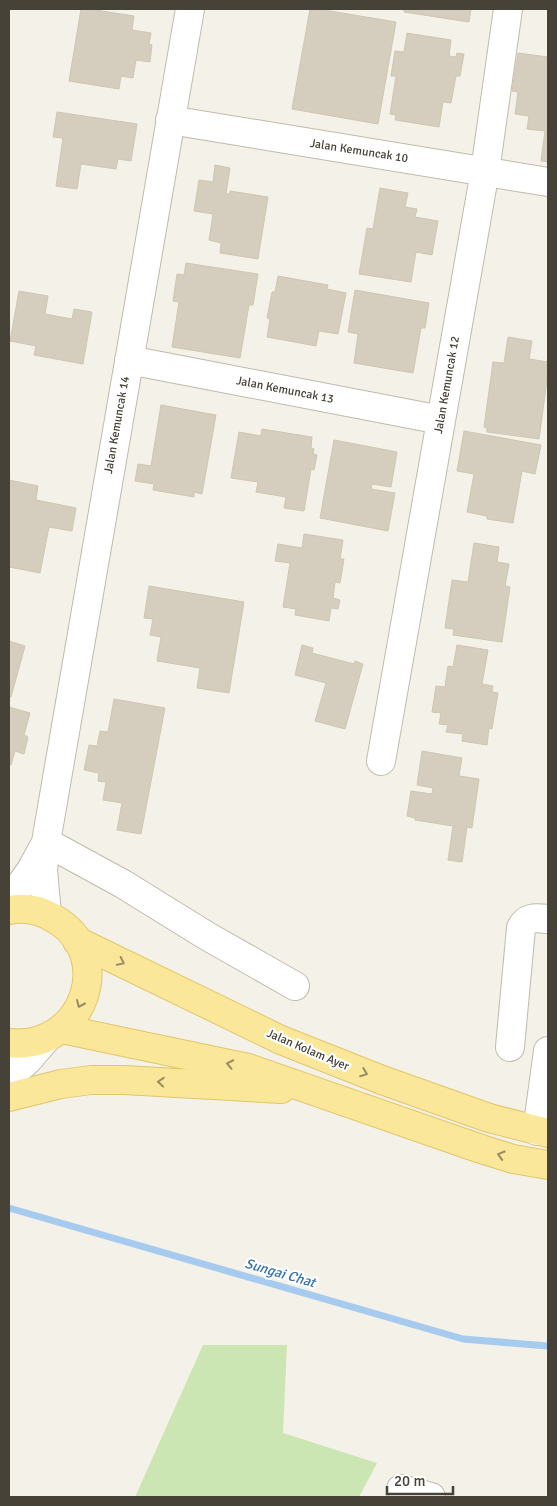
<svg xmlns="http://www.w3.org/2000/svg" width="557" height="1506" font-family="Signika,sans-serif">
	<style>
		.green { fill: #cbe6b2 }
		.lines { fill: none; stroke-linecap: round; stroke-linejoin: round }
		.stream { stroke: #a7cbee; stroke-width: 7 }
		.building { fill: #d5cebe; stroke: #cfc6b1 }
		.minor-casing { stroke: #bfbaab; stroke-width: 30 }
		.major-casing { stroke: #e0c66a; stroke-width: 30 }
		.minor { stroke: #fff; stroke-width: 28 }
		.major { stroke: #fbe79a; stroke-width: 28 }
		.oneway { stroke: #988c64 }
		.labels { text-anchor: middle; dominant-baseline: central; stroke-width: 4.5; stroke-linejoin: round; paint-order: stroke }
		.street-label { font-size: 12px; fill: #474237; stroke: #fff }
		.water-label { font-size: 14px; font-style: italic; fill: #3371b0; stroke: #fff }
	</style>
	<rect width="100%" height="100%" fill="#f4f1e8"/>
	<path class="green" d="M203,1345H287L283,1433L377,1463L359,1497H135Z"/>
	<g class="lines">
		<path class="stream" d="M9,1208L463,1339L548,1346"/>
	</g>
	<path class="building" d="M81,9H89L134,16L132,30L151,33L149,44L152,45L150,62L136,60L133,78L121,76L119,89L69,81Z
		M310,9H318L396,22L378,124L292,109Z
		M404,9H471L469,22L404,12Z
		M407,33L451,40L449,56L456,57L457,53L464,54L460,76H456L451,103L443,102L439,127L395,120L396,115L390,114L396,76H391L395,51L404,52Z
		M518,53L548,57V162L541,161L545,131L527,129L529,116L515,114L518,92L512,91Z
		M57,112L137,124L131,161L118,159L116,169L81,164L77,189L56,186L63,138L53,137Z
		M215,165L230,168L226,194H229L230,191L268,197L258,259L220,253L221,243L209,240L213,214L194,211L199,180L213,182Z
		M380,188L408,193L405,207L417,209L415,217L438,221L432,255L416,252L411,282L359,274L367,228L373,229Z
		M186,263L258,274L253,305H249L240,358L172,347L179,302L173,301L177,274L184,275Z
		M278,276L328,285L327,289L346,293L338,334L319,331L316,346L267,337L270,319L267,318L272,292H275Z
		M355,290L429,303L425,328H421L413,373L354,363L358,334L348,332Z
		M19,291L48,296L45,314L72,319L74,309L92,312L83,364L34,355L36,346L10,341Z
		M508,337L532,341L529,359L548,362V373L539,439L487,432V428L484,427L493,362L504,363Z
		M161,405L216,415L202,494L194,492V497L153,490L154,484L135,481L138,464L151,466Z
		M262,429L312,437L311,448L314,449L313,454L317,455L314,470L311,469L304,511L284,508L286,497L256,492L258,482L231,478L239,432L261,436Z
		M464,431L541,445L535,474L522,471L513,523L487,519V516L467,512L474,474L457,471Z
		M334,440L397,452L391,487L372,484L371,489L395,493L388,531L320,518Z
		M9,480L38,486L36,500L76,508L72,531L49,527L40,573L9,567Z
		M304,534L343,540L340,559H344L340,583L335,582L333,598L340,600L338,609L331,608L329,621L295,615L296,609L283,607L290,563L275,561L278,544L302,548Z
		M474,543L499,547L497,562L509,564L505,586L510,587L502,642L453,635L454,629L445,628L452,580L468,582Z
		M149,586L244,602L229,693L197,688L200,668L157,661L161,637L150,635L153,619L144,618Z
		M9,641L25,646L11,697H9Z
		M302,645L313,648L312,653L354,664L355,661L363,664L345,729L315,721L326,683L295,675Z
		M457,645L488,650L482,684L493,686L492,692L498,693L492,729L489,728L487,745L462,741L463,734L446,732L448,725L439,724L441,713L432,712L436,686L445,687L448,666L453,667Z
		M114,699L165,708L141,834L117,830L122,803L103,800L106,782L98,781L99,773L84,770L89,745L97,746L100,731L108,732Z
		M9,707L30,713L24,735L28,737L24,754L15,751L11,765L9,764Z
		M422,751L462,758L459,776L479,779L472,828L467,827L462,862L448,860L453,826L415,820V818L407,816L411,791L432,794L433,788L417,785Z"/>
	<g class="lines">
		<defs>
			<path id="minor" d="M170,120L548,182
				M129,360L441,420
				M381,761L485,171L508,9
				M46,842L123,884L207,936L295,986
				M9,901L31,870L43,848
				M47,914L43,870L46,842L190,9
				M510,1047L521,928C527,916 536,918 548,919
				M9,1076L27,1061L47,1038
				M537,1131L548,1051
				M401,1489L431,1497"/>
			<path id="major" d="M9,910C24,907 40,910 53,918C118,954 84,1051 9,1043
				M77,941L281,1040L382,1080L489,1118L548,1133
				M62,1029L248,1068L481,1149L513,1159L548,1165
				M9,1097L61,1084L91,1080H124L281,1089"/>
		</defs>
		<use href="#minor" class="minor-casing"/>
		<use href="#major" class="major-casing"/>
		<use href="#minor" class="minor"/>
		<use href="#major" class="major"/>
	</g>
	<defs><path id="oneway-chevron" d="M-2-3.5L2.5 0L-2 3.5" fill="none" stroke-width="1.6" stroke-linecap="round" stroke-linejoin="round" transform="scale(1.25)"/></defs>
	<g class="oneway">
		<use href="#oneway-chevron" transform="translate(121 962) rotate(26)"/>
		<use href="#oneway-chevron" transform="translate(80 1004) rotate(114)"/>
		<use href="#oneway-chevron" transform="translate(230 1064) rotate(-168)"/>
		<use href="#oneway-chevron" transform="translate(364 1073) rotate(21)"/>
		<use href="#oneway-chevron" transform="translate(161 1082) rotate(-176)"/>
		<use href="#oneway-chevron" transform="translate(501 1155) rotate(-163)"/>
	</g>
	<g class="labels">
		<g class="street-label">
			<text transform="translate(359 151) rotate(9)">Jalan Kemuncak 10</text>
			<text transform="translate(447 385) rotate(-80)">Jalan Kemuncak 12</text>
			<text transform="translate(285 390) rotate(11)">Jalan Kemuncak 13</text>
			<text transform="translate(117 425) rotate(-80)">Jalan Kemuncak 14</text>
			<text transform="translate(308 1050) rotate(23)">Jalan Kolam Ayer</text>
		</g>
		<g class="water-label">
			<text transform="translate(280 1273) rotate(16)">Sungai Chat</text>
		</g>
	</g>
	<rect width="557" height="1506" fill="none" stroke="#474237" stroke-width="20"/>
	<path d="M387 1486v8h66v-8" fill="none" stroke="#474237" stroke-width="2.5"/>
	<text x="394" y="1486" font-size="15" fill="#474237" stroke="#ffffff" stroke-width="4" paint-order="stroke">20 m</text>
</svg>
